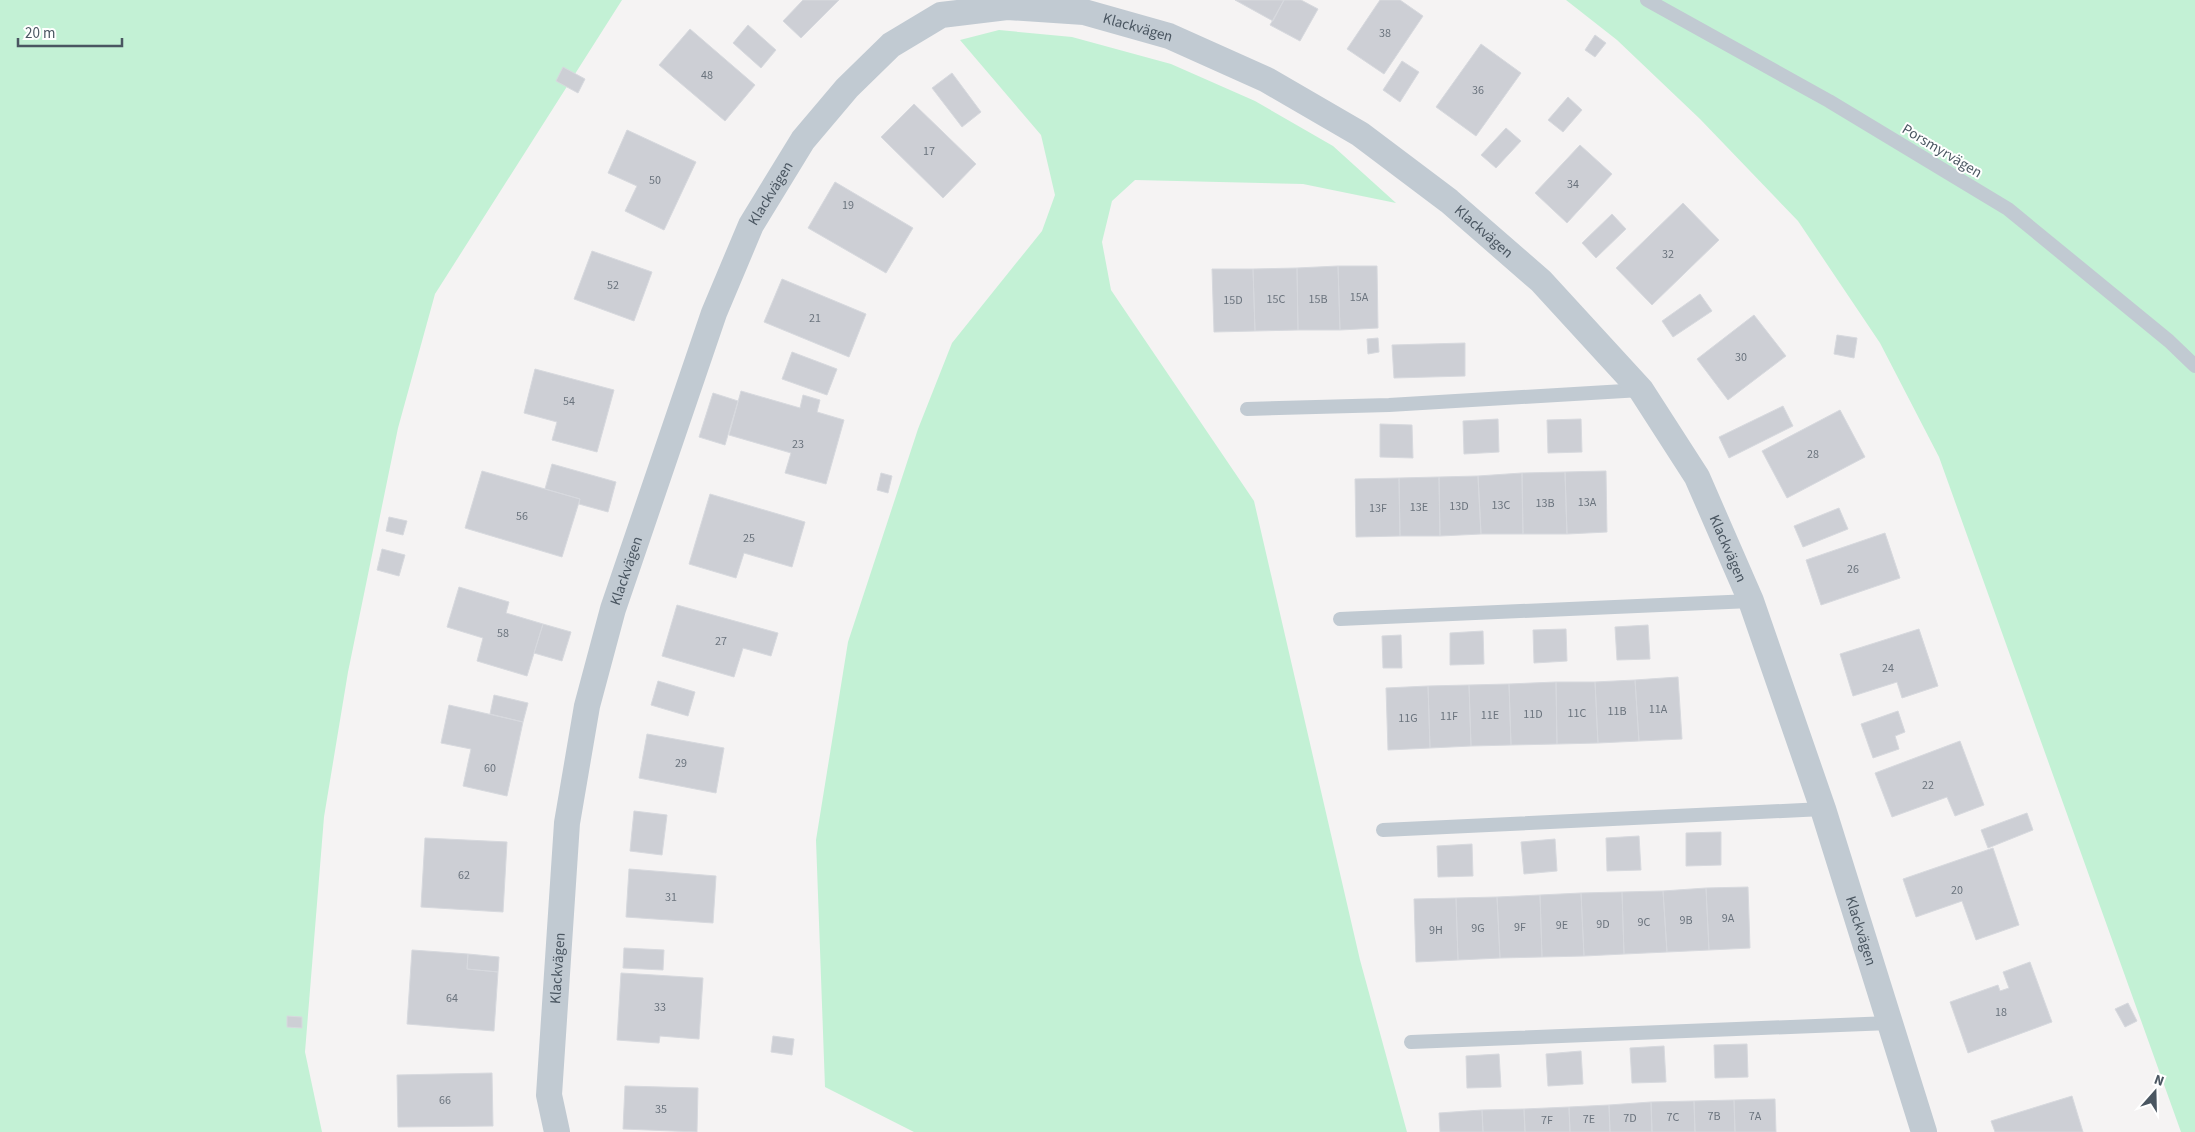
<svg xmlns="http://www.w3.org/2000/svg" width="2195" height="1132" font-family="'Source Sans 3',sans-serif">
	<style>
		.green { fill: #c3f1d5 }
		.building { fill: #cdcfd5; stroke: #d7d9de }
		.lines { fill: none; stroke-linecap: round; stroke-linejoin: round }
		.service { stroke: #c1cad2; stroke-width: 14 }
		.minor { stroke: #c1cad2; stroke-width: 26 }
		.labels { text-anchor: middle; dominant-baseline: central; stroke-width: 4; stroke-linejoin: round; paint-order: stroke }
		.number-label { font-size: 12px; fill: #6b747e }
		.street-label { font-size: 15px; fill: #4a5661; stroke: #fff }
	</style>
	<rect width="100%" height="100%" fill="#f5f3f3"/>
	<path class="green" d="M0,0H622L435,294L398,428L348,672L324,817L305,1052L322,1132H0Z
		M1566,0H2195V1132H2181L1939,457L1880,343L1798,221L1700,119L1617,40Z
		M999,30L1072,37L1171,64L1255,101L1333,146L1396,203L1303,184L1135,180L1112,201L1102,242L1111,290L1254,501L1360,960L1407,1132H914L825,1087L816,840L848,642L918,429L952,343L1042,231L1055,195L1041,135L960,40Z"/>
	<path class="building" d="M803,0H839L801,38L783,21Z
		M1235,0H1284L1273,21Z
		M1284,0H1301L1318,9L1300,41L1270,25Z
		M1380,0H1400L1423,16L1384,74L1347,49Z
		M748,25L776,50L761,68L733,43Z
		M690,29L755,85L725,121L659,65Z
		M1595,35L1606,43L1595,57L1585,50Z
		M1481,44L1521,73L1476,136L1436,107Z
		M1402,61L1419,72L1400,102L1383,90Z
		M563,67L585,79L578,93L556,81Z
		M952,73L981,112L962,127L932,88Z
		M1568,97L1582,110L1563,132L1548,120Z
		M914,104L976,164L943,198L881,137Z
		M1506,128L1521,141L1496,168L1481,155Z
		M627,130L696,162L664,230L625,211L637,186L608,173Z
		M1580,145L1612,174L1567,223L1535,193Z
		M835,182L913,228L886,273L808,228Z
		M1683,203L1719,240L1652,305L1616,268Z
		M1612,214L1626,229L1596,258L1582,243Z
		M592,251L652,272L634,321L574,299Z
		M1338,266L1340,330H1298L1297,268Z
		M1338,266H1377L1378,328L1340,330Z
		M1297,268L1298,330L1255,331L1253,269Z
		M1212,269H1253L1255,331L1214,332Z
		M782,279L866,314L849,357L764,322Z
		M1700,294L1712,311L1673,337L1662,321Z
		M1754,315L1786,356L1728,400L1697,359Z
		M1837,335L1857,338L1854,358L1834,354Z
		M1378,338L1379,352L1368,354L1367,339Z
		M1465,343V376L1394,378L1392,345Z
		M792,352L837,369L827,395L782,379Z
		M535,369L614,390L597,452L552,440L557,422L524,413Z
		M741,391L800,408L803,395L820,400L817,412L844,420L826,484L785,473L791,453L729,435Z
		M713,393L738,401L725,445L699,437Z
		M1783,406L1793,426L1729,458L1719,437Z
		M1840,410L1865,457L1787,498L1762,451Z
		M1498,419L1499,452L1464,454L1463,421Z
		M1581,419L1582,452L1548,453L1547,420Z
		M1380,424L1412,425L1413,458L1380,457Z
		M552,464L616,482L608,512L579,504L580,499L545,489Z
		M482,471L580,499L562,557L465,528Z
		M1606,471L1607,532L1567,534L1565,472Z
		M1565,472L1567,534H1523L1522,473Z
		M881,473L892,476L888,493L877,490Z
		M1522,473L1523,534H1481L1478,476Z
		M1478,476L1481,534L1440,536L1439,477Z
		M1439,477L1440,536H1400L1399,478Z
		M1399,478L1400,536L1356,537L1355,479Z
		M710,494L805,522L792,567L744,553L736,578L689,564Z
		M1839,508L1848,529L1803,547L1794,526Z
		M389,517L407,521L403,535L386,531Z
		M1885,533L1900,578L1821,605L1806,560Z
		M382,549L405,555L399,576L377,570Z
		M459,587L509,602L506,613L543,624L527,676L477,661L483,638L447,627Z
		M677,605L778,633L771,656L743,648L734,677L662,656Z
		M543,624L571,632L562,661L534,653Z
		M1648,625L1650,659L1617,660L1615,627Z
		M1566,629L1567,661L1534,663L1533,630Z
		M1919,629L1938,686L1902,698L1897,682L1853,696L1840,654Z
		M1483,631L1484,664L1450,665V633Z
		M1401,635L1402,668H1383L1382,636Z
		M1678,677L1682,739L1639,741L1635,680Z
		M1635,680L1639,741L1598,743L1595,682Z
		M658,681L695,692L688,716L651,705Z
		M1556,682L1557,744L1511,745L1509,684Z
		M1556,682H1595L1598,743L1557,744Z
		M1509,684L1511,745L1471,746L1469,685Z
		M1469,685L1471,746L1430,748L1428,686Z
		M1428,686L1430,748L1388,750L1386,688Z
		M494,695L528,703L523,722L490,714Z
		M449,705L523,722L507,796L463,786L471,749L441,743Z
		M1898,711L1905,732L1895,736L1899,749L1873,758L1861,724Z
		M647,734L724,748L716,793L639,778Z
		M1960,741L1984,805L1955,816L1947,797L1892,817L1875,773Z
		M634,811L667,815L662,855L630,851Z
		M2027,813L2033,830L1988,848L1981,830Z
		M1721,832V865L1686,866V833Z
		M1639,836L1641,870L1607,871L1606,838Z
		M425,838L507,842L503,912L421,907Z
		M1555,839L1557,871L1524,874L1521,842Z
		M1472,844L1473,876L1438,877L1437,846Z
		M1993,848L2019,925L1976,940L1962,901L1916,917L1903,879Z
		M629,869L716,876L713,923L626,917Z
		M1748,887L1750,948L1709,950L1706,888Z
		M1706,888L1709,950L1667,952L1663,891Z
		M1663,891L1667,952L1624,954L1622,892Z
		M1622,892L1624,954L1584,956L1581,893Z
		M1581,893L1584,956L1542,957L1540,895Z
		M1540,895L1542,957L1500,958L1497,897Z
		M1497,897L1500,958L1458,960L1456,898Z
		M1456,898L1458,960L1416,962L1414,899Z
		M624,948L664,950L663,970L623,968Z
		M412,950L468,954L467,969L498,972L494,1031L407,1024Z
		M468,954L499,957L498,972L467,969Z
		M2030,962L2052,1022L1968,1053L1950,1002L1998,985L2000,991L2009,988L2003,972Z
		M621,973L703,978L699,1039L660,1036L659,1043L617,1040Z
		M2128,1003L2137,1021L2125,1027L2115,1009Z
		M287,1016L302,1017V1028L287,1027Z
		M773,1036L794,1039L792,1055L771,1052Z
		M1747,1044L1748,1077L1715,1078L1714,1045Z
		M1664,1046L1666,1082L1632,1083L1630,1048Z
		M1581,1051L1583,1084L1548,1086L1546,1054Z
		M1499,1054L1501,1087L1467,1088L1466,1056Z
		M492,1073L493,1126L398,1127L397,1075Z
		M625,1086L698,1088L697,1132L623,1129Z
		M2072,1096L2083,1132H1995L1991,1121Z
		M1775,1099L1776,1132H1735L1734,1100Z
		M1734,1100L1735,1132H1695L1694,1101Z
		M1694,1101L1695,1132H1652L1651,1102Z
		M1651,1102L1652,1132H1610L1609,1105Z
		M1609,1105L1610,1132H1570L1569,1107Z
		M1569,1107L1570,1132H1525L1524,1109Z
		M1524,1109L1525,1132H1483L1482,1110Z
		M1482,1110L1483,1132H1440L1439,1113Z"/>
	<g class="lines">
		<path class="service" d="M1647,0L1829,101L2008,209L2169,341L2195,366
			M1247,409L1389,405L1641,390
			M1340,619L1751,601
			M1383,830L1823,809
			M1411,1042L1890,1023"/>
		<path class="minor" id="s1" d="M557,1132L549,1095L567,823L587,706L613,609L714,313L751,225L803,140L847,88L891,45L941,15L1007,7L1084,12L1169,36L1267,80L1360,134L1449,201L1541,281L1641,390L1697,477L1751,601L1823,809L1924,1132"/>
	</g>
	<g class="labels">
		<g class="number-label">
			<text x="1385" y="33">38</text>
			<text x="707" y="75">48</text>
			<text x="1478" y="90">36</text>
			<text x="929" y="151">17</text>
			<text x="655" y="180">50</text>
			<text x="1573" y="184">34</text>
			<text x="848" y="205">19</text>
			<text x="1668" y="254">32</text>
			<text x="613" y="285">52</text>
			<text x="1359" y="297">15A</text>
			<text x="1276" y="299">15C</text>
			<text x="1318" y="299">15B</text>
			<text x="1233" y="300">15D</text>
			<text x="815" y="318">21</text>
			<text x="1741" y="357">30</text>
			<text x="569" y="401">54</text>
			<text x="798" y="444">23</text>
			<text x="1813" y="454">28</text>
			<text x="1587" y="502">13A</text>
			<text x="1545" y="503">13B</text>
			<text x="1501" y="505">13C</text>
			<text x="1459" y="506">13D</text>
			<text x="1419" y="507">13E</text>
			<text x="1378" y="508">13F</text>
			<text x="522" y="516">56</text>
			<text x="749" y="538">25</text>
			<text x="1853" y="569">26</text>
			<text x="503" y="633">58</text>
			<text x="721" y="641">27</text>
			<text x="1888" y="668">24</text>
			<text x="1658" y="709">11A</text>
			<text x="1617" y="711">11B</text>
			<text x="1577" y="713">11C</text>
			<text x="1533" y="714">11D</text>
			<text x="1490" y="715">11E</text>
			<text x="1449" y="716">11F</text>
			<text x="1408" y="718">11G</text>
			<text x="681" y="763">29</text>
			<text x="490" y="768">60</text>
			<text x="1928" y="785">22</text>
			<text x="464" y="875">62</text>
			<text x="1957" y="890">20</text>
			<text x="671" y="897">31</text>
			<text x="1728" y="918">9A</text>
			<text x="1686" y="920">9B</text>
			<text x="1644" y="922">9C</text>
			<text x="1603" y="924">9D</text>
			<text x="1562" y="925">9E</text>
			<text x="1520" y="927">9F</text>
			<text x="1478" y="928">9G</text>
			<text x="1436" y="930">9H</text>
			<text x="452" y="998">64</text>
			<text x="660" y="1007">33</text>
			<text x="2001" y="1012">18</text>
			<text x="445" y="1100">66</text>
			<text x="661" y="1109">35</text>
			<text x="1714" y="1116">7B</text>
			<text x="1755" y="1116">7A</text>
			<text x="1673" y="1117">7C</text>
			<text x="1630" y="1118">7D</text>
			<text x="1589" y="1119">7E</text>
			<text x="1547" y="1120">7F</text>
		</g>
		<g class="street-label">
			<text stroke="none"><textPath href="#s1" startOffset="1425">Klackvägen</textPath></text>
			<text transform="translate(1942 151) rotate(31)">Porsmyrvägen</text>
			<text stroke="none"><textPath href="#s1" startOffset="975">Klackvägen</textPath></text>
			<text stroke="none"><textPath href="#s1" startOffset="1830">Klackvägen</textPath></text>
			<text stroke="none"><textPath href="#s1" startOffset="2235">Klackvägen</textPath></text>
			<text stroke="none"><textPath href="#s1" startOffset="570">Klackvägen</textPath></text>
			<text stroke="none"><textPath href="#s1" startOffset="2640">Klackvägen</textPath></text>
			<text stroke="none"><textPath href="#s1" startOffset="165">Klackvägen</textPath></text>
		</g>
	</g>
	<g transform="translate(2155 1092) rotate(20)" stroke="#ffffff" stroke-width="4" paint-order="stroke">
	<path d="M0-4L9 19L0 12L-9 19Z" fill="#4a5661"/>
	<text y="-8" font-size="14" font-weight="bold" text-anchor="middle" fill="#4a5661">N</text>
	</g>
	<path d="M18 38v8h104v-8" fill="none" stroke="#4a5661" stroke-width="2.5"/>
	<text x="25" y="38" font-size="15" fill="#4a5661" stroke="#ffffff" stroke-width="4" paint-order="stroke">20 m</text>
</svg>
